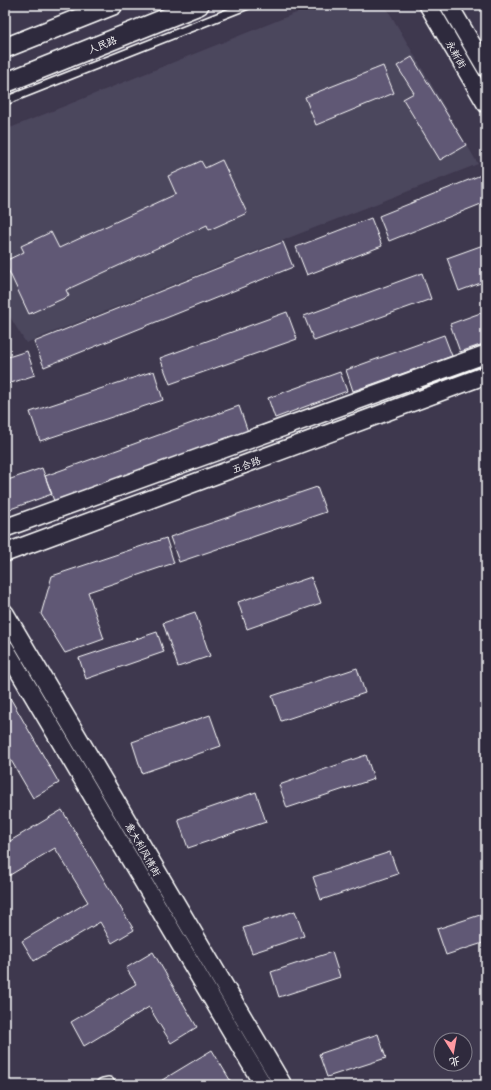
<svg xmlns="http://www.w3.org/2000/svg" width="491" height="1090" font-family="'Playpen Sans','LXGW WenKai TC',sans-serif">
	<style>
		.built { fill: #4c465d }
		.building { fill: #605875; stroke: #fff }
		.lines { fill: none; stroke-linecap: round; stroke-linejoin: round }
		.service-casing { stroke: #fff; stroke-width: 10 }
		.minor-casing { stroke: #fff; stroke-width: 16 }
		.tertiary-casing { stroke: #fff; stroke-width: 20 }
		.secondary-casing { stroke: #fff; stroke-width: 22 }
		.service { stroke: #2f2a3d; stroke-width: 7 }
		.minor { stroke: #2f2a3d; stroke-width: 13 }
		.tertiary { stroke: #2f2a3d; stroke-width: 17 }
		.secondary { stroke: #2f2a3d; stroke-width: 19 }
		.labels { text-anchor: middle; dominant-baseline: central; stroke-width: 3; stroke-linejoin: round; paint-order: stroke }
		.street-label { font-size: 10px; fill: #fff; stroke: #2f2a3d }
	</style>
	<rect width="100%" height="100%" fill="#3e384e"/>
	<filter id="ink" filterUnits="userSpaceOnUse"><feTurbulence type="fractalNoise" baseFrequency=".025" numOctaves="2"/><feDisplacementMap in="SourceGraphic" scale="8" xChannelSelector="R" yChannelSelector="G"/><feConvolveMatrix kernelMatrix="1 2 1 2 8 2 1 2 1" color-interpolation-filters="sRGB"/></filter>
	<g filter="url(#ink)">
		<path class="built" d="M316,5H385L478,164L291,237L26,343L5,309V130Z"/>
		<path class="building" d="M412,57L466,145L440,160L403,99L414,93L397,66Z
			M383,66L394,93L316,125L305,97Z
			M222,160L247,213L209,230L207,225L66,290L69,296L29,314L5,263V261L24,252L21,246L51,232L59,248L176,194L168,176L201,161L205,168Z
			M486,173V202L389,241L379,216Z
			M371,218L382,246L307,275L296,247Z
			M283,242L293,267L44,367L34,342Z
			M486,244V281L459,291L447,258Z
			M422,273L431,299L314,341L304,316Z
			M486,311V343L460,352L450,324Z
			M287,312L297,339L170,384L160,358Z
			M444,335L452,356L353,391L346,370Z
			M27,351L35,375L5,385V358Z
			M154,371L163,400L40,441L30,412Z
			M340,372L347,391L275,418L268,398Z
			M239,406L248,432L54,501L45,476Z
			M42,468L52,494L5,511V481Z
			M317,487L326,512L179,562L170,537Z
			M166,538L174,563L88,592L104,639L65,653L41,614L52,576Z
			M311,577L321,603L247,629L238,602Z
			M195,612L210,656L178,667L163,623Z
			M157,632L164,652L86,679L79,658Z
			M357,668L365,693L281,721L272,696Z
			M5,689L59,783L33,798L5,750Z
			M210,715L221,746L142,773L132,742Z
			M366,755L374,779L287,808L279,785Z
			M256,792L266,822L188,848L178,819Z
			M62,810L134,930L112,943L100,922L34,961L22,941L88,902L55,848L5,878V844Z
			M390,852L398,874L321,900L313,877Z
			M295,911L304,936L252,953L243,928Z
			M486,913V942L446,955L437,929Z
			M153,952L197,1027L171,1043L149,1007L84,1046L71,1022L136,984L126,968Z
			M332,952L340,977L279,997L271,972Z
			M378,1034L386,1058L327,1077L319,1054Z
			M212,1050L233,1085H154Z"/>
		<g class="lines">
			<defs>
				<path id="service" d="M5,101L248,5"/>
				<path id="minor" d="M103,1085L108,1084"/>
				<path id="tertiary" d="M428,5L486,104
					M449,5L486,68
					M5,528L486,354
					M5,553L486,375
					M5,613L283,1085
					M5,648L263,1085"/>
				<path id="secondary" d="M5,48L113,5
					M5,83L199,5"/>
			</defs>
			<use href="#service" class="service-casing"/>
			<use href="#minor" class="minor-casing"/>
			<use href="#tertiary" class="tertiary-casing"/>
			<use href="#secondary" class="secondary-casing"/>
			<use href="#service" class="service"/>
			<use href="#minor" class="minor"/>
			<use href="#tertiary" class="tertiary"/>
			<use href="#secondary" class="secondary"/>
		</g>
	</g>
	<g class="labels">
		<g class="street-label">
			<text transform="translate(102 44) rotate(-22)">人民路</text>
			<text transform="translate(457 54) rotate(60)">永新街</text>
			<text transform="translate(246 464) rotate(-20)">五合路</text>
			<text transform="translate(144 849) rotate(60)">意大利风情街</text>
		</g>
	</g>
	<rect width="491" height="1090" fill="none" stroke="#2f2a3d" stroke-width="20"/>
	<rect x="10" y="10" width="471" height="1070" fill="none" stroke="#fff" stroke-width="1.5" filter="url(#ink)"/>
	<g transform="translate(453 1052) rotate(169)"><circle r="19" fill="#2f2a3d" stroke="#827f8b"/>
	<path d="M0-3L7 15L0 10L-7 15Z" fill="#ff9aa2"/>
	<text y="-6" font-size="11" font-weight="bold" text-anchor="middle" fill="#ffffff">北</text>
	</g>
</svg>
